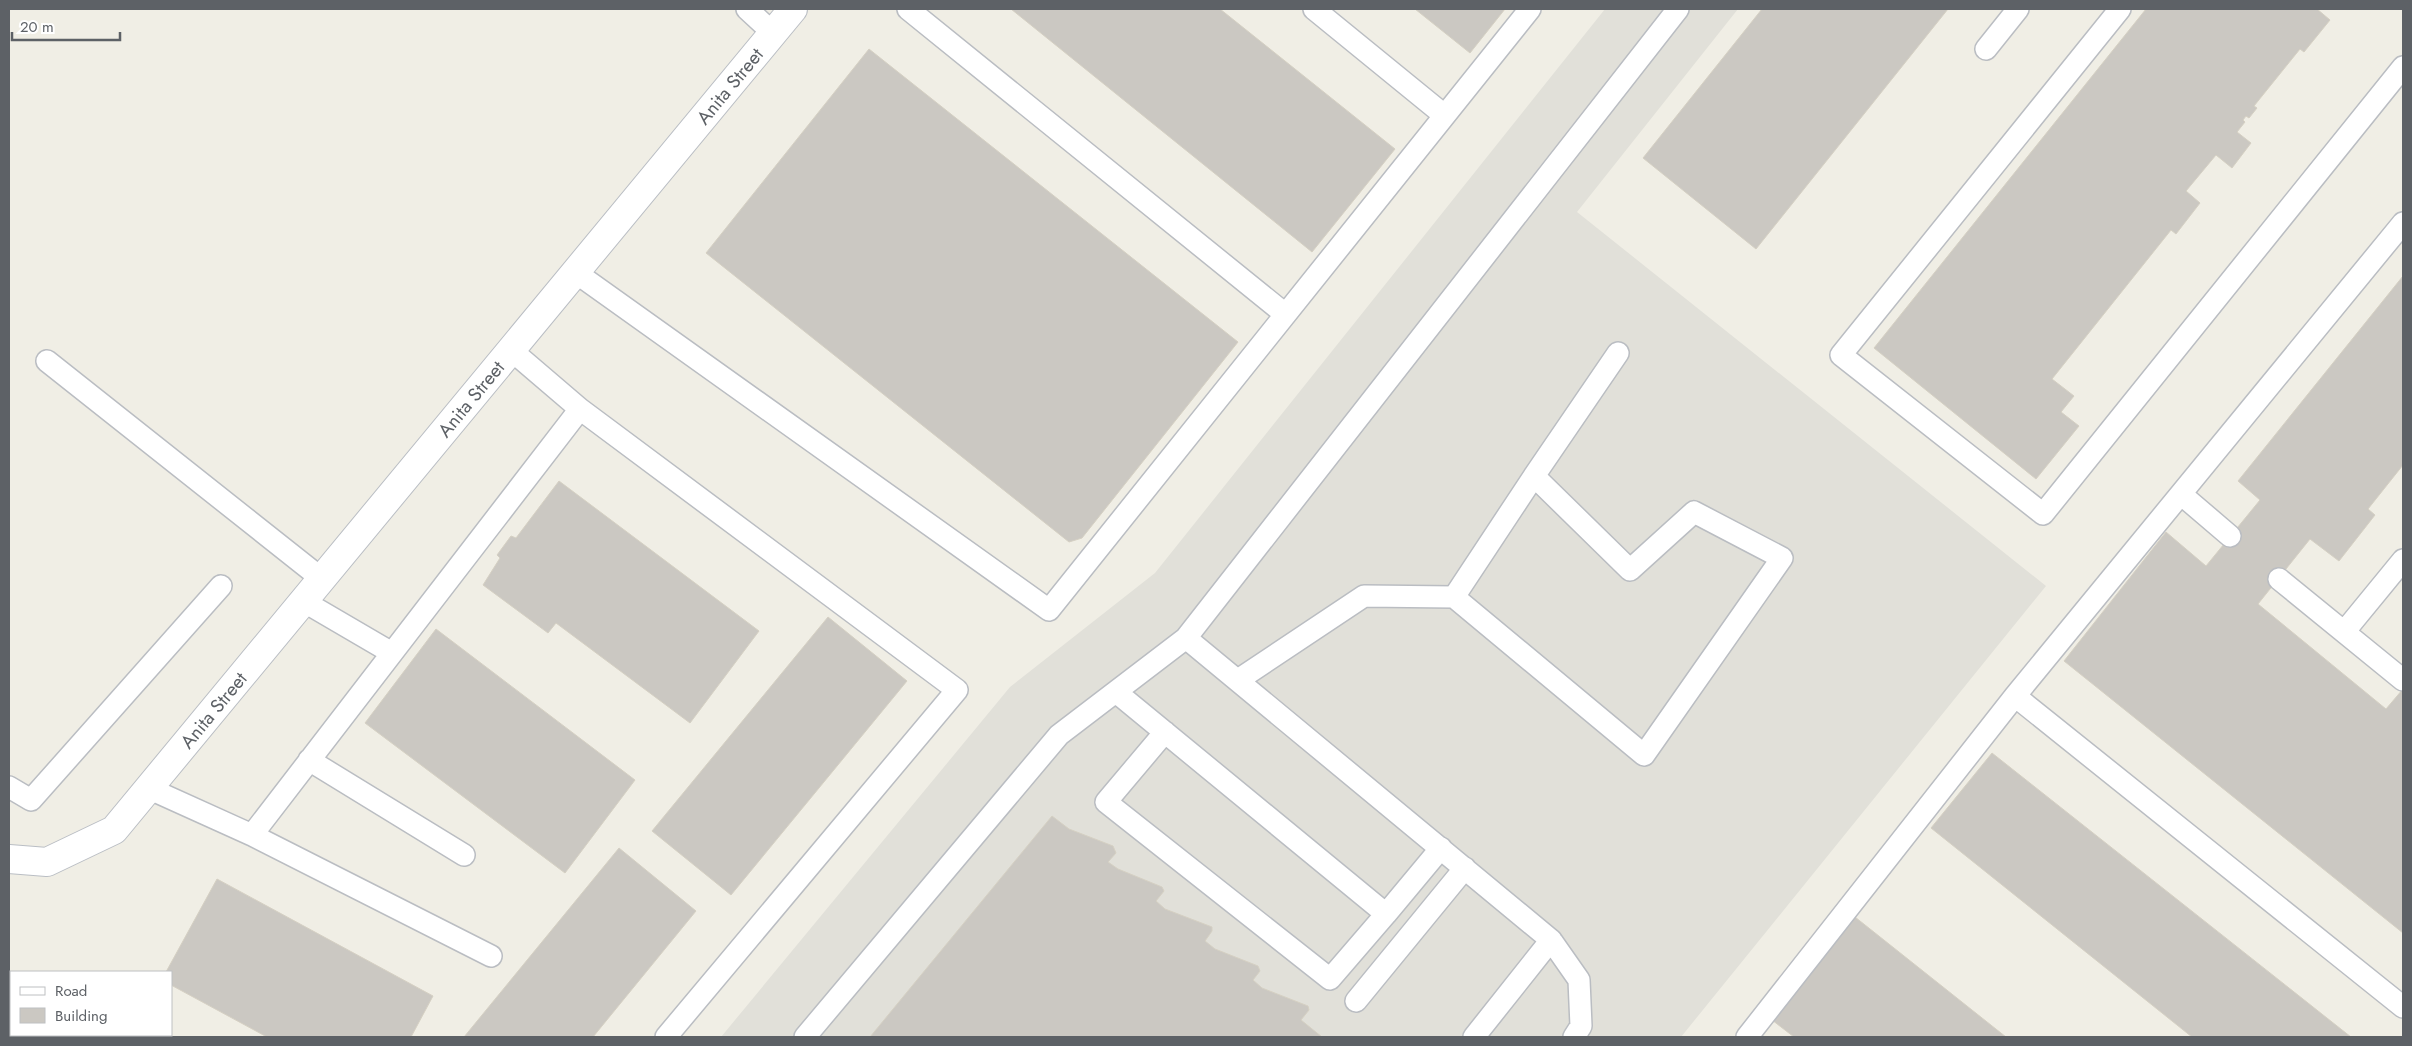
<svg xmlns="http://www.w3.org/2000/svg" width="2412" height="1046" font-family="Jost,sans-serif">
	<style>
		.industrial { fill: #e1e0d9 }
		.building { fill: #cbc8c2; stroke: #d5d0c3 }
		.lines { fill: none; stroke-linecap: round; stroke-linejoin: round }
		.lane-casing { stroke: #babdc2; stroke-width: 24 }
		.secondary-casing { stroke: #babec4; stroke-width: 30 }
		.lane { stroke: #fff; stroke-width: 21 }
		.secondary { stroke: #fff; stroke-width: 28 }
		.labels { text-anchor: middle; dominant-baseline: central; stroke-width: 4.5; stroke-linejoin: round; paint-order: stroke }
		.street-label { font-size: 19px; fill: #5d6166; stroke: #fff }
	</style>
	<rect width="100%" height="100%" fill="#f0eee5"/>
	<path class="industrial" d="M1605,9H1738L1577,212L2046,586L1681,1037H721L1010,687L1155,573Z"/>
	<path class="building" d="M1011,9H1220L1395,149L1312,252Z
		M1415,9H1505L1470,53Z
		M1762,9H1948L1756,249L1643,158Z
		M2146,9H2317L2330,20L2304,52L2300,49L2254,106L2257,108L2249,118L2246,116L2243,120L2245,122L2237,132L2251,143L2232,168L2216,155L2186,191L2200,203L2176,234L2171,230L2052,379L2074,396L2061,412L2079,426L2036,479L1874,348Z
		M869,49L1238,342L1082,538L1069,542L706,253Z
		M2403,276V465L2368,509L2375,515L2339,561L2310,539L2258,604L2386,709L2403,689V933L2064,661L2166,532L2206,566L2260,500L2238,481Z
		M559,481L759,631L690,723L556,623L548,633L483,585L500,558L497,555L511,536L516,538Z
		M828,617L907,681L731,895L652,831Z
		M436,629L635,780L565,873L365,723Z
		M1992,753L2351,1037H2192L1931,828Z
		M1052,816L1069,829L1113,846L1116,853L1108,862L1118,869L1162,887L1164,891L1156,901L1165,909L1212,927V931L1205,941L1215,949L1258,966L1260,971L1253,980L1262,988L1308,1006L1309,1010L1301,1020L1322,1037H870Z
		M619,848L696,911L593,1037H464Z
		M217,879L433,996L411,1037H267L171,985V972H166Z
		M1855,917L2006,1037H1794L1772,1020Z"/>
	<g class="lines">
		<defs>
			<path id="lane" d="M747,9L773,33
				M908,9L1285,314
				M1314,9L1444,115
				M2120,9L1841,355L2043,514L2403,67
				M1986,49L2018,9
				M575,272L1049,610L1530,9
				M47,361L322,579
				M580,409L957,690L666,1037
				M1534,476L1618,353
				M2182,495L2230,536
				M2279,579L2403,680
				M303,601L392,653
				M2344,632L2403,560
				M1186,638L1551,940L1579,980L1581,1026L1574,1037
				M1238,680L1364,596L1454,597L1644,755L1782,558L1694,512L1630,570L1534,476L1454,597
				M1116,692L1386,914L1441,848
				M2015,696L2403,1007
				M1165,732L1106,802L1330,979L1386,914
				M309,760L464,855
				M9,787L31,800L221,586
				M148,788L252,835L580,409L511,350
				M252,835L491,956
				M1356,1001L1465,868
				M805,1037L1059,735L1186,638L1678,9
				M1474,1037L1551,940
				M1747,1037L2015,696L2403,223"/>
			<g id="secondary">
				<path id="s1" d="M9,859L47,862L114,830L793,9"/>
			</g>
		</defs>
		<use href="#lane" class="lane-casing"/>
		<use href="#secondary" class="secondary-casing"/>
		<use href="#lane" class="lane"/>
		<use href="#secondary" class="secondary"/>
	</g>
	<g class="labels">
		<g class="street-label">
			<text stroke="none"><textPath href="#s1" startOffset="1078">Anita Street</textPath></text>
			<text stroke="none"><textPath href="#s1" startOffset="672">Anita Street</textPath></text>
			<text stroke="none"><textPath href="#s1" startOffset="268">Anita Street</textPath></text>
		</g>
	</g>
	<rect width="2412" height="1046" fill="none" stroke="#5d6166" stroke-width="20"/>
	<rect x="10" y="971" width="162" height="65" fill="#ffffff" stroke="#bec0c2"/>
	<rect x="20" y="987" width="25" height="8" fill="#ffffff" stroke="#bec0c2"/>
	<text x="55" y="996" font-size="15" fill="#5d6166">Road</text>
	<rect x="20" y="1008" width="25" height="15" fill="#cbc8c2" stroke="#bec0c2"/>
	<text x="55" y="1021" font-size="15" fill="#5d6166">Building</text>
	<path d="M12 32v8h108v-8" fill="none" stroke="#5d6166" stroke-width="2.5"/>
	<text x="20" y="32" font-size="15" fill="#5d6166" stroke="#ffffff" stroke-width="4" paint-order="stroke">20 m</text>
</svg>
